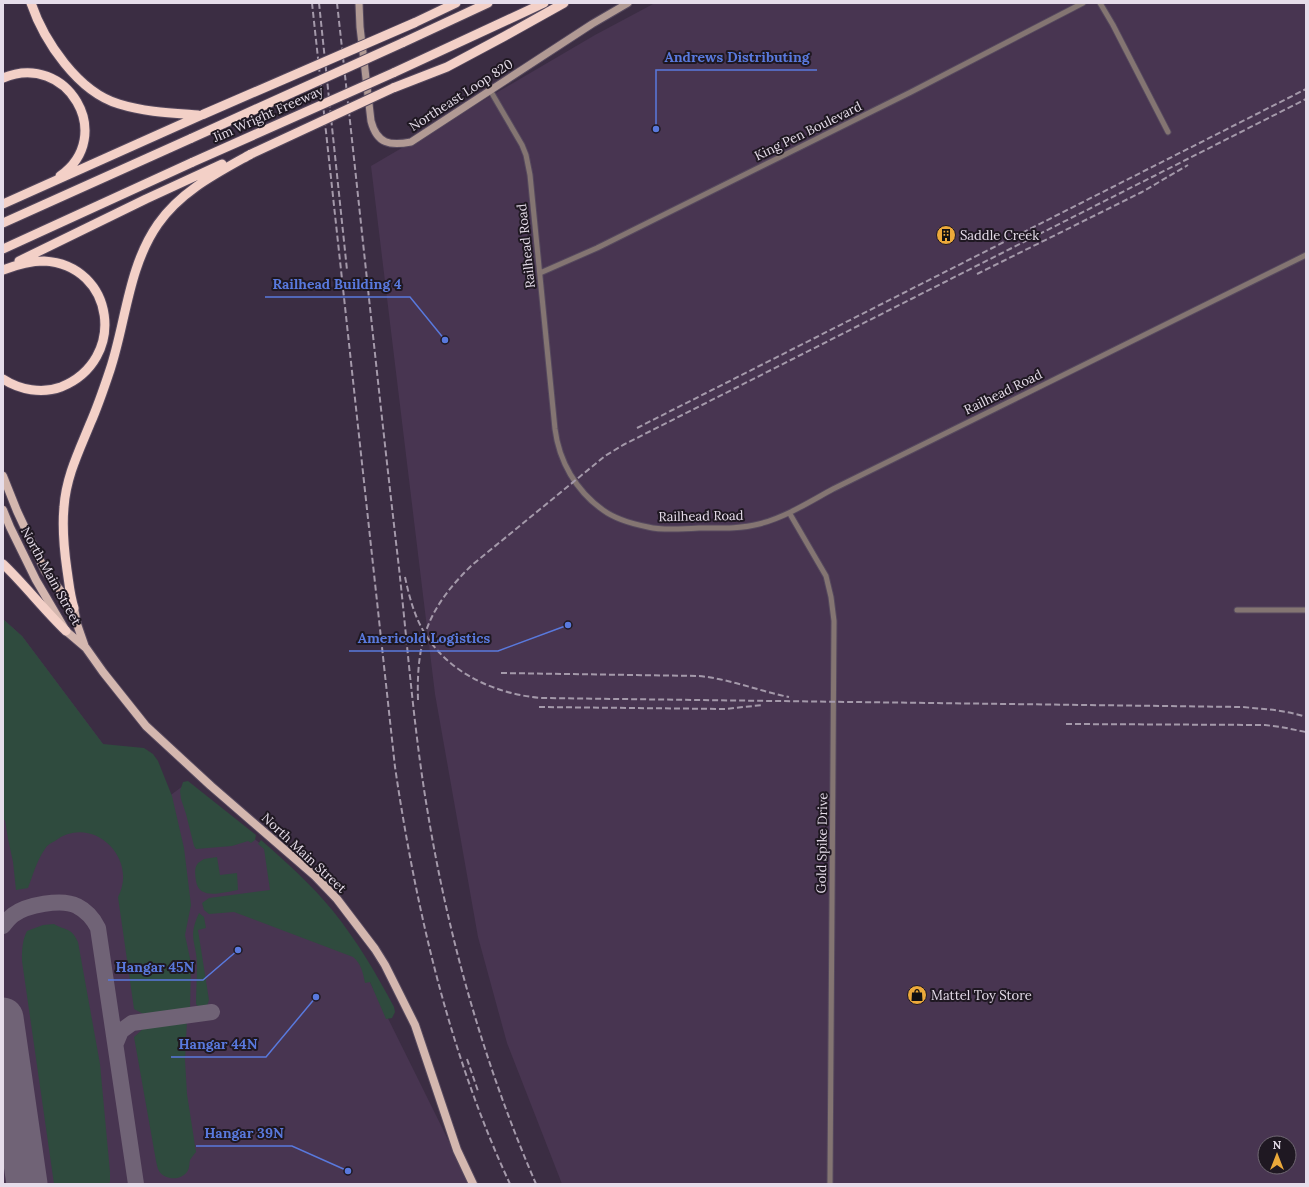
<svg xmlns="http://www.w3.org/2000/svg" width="1309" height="1187" font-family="Lora,serif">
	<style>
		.built { fill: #483551; fill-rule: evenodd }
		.green { fill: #2f4b3e }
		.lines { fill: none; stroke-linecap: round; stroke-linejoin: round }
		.taxiway { stroke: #706376; stroke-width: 16 }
		.runway { stroke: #706376; stroke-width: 41 }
		.street-casing { stroke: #56495e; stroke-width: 7 }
		.secondary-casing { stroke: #56495e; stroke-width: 9 }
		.primary-casing { stroke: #56495e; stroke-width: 10 }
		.highway-casing { stroke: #56495e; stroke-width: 11 }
		.street { stroke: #847572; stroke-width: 5 }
		.secondary { stroke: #b19a94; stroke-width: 7 }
		.primary { stroke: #d4b7af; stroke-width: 8 }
		.highway { stroke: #f3d0c7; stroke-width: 9 }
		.rail { stroke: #a499aa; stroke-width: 2; stroke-dasharray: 6 3; stroke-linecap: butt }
		.highway-bridge-casing { stroke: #56495e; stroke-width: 11; stroke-linecap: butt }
		.highway-bridge { stroke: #f3d0c7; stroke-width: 9 }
		.labels { text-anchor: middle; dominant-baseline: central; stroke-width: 4; stroke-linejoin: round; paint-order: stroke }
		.street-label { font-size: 13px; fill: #e6ddea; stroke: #1f1822 }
		.poi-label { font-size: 13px; fill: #e6ddea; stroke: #1f1822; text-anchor: start }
		.leader { fill: none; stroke: #5979dd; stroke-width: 1.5 }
		.callout-dot { fill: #5979dd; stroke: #1f1822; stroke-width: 1.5 }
		.callout-label { font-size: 14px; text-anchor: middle; font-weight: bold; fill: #5979dd; stroke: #1f1822; stroke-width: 4; stroke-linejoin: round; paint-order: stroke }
	</style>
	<rect width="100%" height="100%" fill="#3b2d43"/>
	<path class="built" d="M655,3H1306V1184H562L507,1043L478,937L435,694L371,166L595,35ZM1265,1143H1289V1167H1265Z
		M3,619L22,636L103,744L168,797L187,783L285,864L332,914L367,976L470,1184H3Z"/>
	<path class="green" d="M3,619L22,636L103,744L144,748L153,754L158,761L172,796L184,848L191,905L185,935L191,963L190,1010L147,1016L134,1009L118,897C139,857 91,813 55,841C51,843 47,845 45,849C37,860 33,875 28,888L16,890L13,862L8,839L5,820H3Z
		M188,781L256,835L255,840L251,843L248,841L232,846L196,849L194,846L186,814L181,799L180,791L183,782Z
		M261,840C286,862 312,885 333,911C357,941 376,973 394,1007L395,1012L392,1018L386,1019L370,982L365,983C363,973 361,963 353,957L234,912L209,914L204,910L202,903L209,898L270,890L264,849L258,844Z
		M217,857L220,875L237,873L238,890C224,892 199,901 196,881C195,874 194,868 198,863L204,859Z
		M199,913L204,917L206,928L198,930L209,1000L207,1006L203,1008H199L196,1004C196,991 197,978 197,966C197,942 187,939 199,913Z
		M54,924C66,931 71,927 78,942L100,1064L110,1172V1182L108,1184H54L22,961C22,950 22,941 27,931L43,925Z
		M187,1020L185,1060L187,1094L196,1152C194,1154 192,1157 190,1160C189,1164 190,1168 187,1172C180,1181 165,1180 159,1171C157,1168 157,1164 156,1161L134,1037L146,1026Z"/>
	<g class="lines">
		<path class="taxiway" d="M3,926C6,922 9,918 13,915C26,905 62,898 77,906C87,911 93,918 98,928L136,1184
			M116,1043L121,1031L132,1023L212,1012
			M26,1178V1184"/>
		<path class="runway" d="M3,1018L27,1184"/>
		<defs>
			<path id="street" d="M1100,3L1113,25L1168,132
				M490,90L522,145L526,155L530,175L555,429C559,461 576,491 603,510C615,519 633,524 648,527C660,530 685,529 699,528C719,528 740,529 759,524C786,517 809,502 833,489L1306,255
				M540,273L597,248L911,92L1083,3
				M790,514L826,576L831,597L834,621L830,1184
				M1237,610H1306"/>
			<path id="secondary" d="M359,3L360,27L371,121C377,144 390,146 411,142L592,24L628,3"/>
			<path id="primary" d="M3,476L17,511L45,571L74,608L77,624L85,647
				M3,510L10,527L36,580L66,631L86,648L103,672L146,726L211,786L315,876L337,899L375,949L385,965L415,1025L457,1150L473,1184"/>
			<path id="highway" d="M31,3C44,41 78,92 119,104C145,112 171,113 198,115
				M414,23L456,3
				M402,43L488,3
				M393,73L544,3
				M3,78C67,51 117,136 60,176
				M393,88L447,67L505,36L564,3
				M3,204L204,114
				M3,223L192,138
				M3,249L193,162
				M19,261L146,199L222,164
				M3,270C16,265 29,261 44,261C115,265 128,360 61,387C42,394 20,390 3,379
				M3,564C25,585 44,610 66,631
				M74,608C70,596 69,583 67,570C64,549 62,528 64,507C66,477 79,451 90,424C98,406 104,388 110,370C126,322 128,267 158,224C181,191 217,173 251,154"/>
		</defs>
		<use href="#street" class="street-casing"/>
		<use href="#secondary" class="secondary-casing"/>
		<use href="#primary" class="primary-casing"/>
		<use href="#highway" class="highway-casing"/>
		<use href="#street" class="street"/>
		<use href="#secondary" class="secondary"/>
		<use href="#primary" class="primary"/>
		<use href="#highway" class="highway"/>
		<path class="rail" d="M312,3L395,767C416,909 449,1053 510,1184
			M319,3L347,270
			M337,3C358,191 377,380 399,568C408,650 414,732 428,814C449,941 485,1066 536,1184
			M977,274L1142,192L1188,165
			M637,428L1306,89
			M405,577C409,596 414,615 424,632C448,673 495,694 541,698L1242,707C1264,709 1285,710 1306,717
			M501,673L699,676C730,679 759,691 789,697
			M418,700C416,639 429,607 472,565L605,456L623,445L1306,99
			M539,707L725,709L763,705
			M1066,724L1265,725L1281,727L1306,732
			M467,1059L478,1091"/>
		<defs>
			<path id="highway-bridge" d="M204,114L414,23
				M192,138L402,43
				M251,154L393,88
				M193,162L393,73"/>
		</defs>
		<use href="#highway-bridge" class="highway-bridge-casing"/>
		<use href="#highway-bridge" class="highway-bridge"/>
	</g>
	<defs>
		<symbol id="building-disc" viewBox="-11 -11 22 22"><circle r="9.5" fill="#eca93a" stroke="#1f1822"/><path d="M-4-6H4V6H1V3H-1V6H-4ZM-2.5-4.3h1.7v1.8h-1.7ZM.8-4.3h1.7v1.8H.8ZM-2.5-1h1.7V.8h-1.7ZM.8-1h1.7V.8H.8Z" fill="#111"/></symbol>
		<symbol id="shop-disc" viewBox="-11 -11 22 22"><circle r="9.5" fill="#eca93a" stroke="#1f1822"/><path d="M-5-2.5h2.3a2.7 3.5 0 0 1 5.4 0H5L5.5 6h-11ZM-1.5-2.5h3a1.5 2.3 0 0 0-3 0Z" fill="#111"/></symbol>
	</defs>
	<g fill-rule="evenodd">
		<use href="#building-disc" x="935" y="224" width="22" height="22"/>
		<use href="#shop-disc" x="906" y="984" width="22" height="22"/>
	</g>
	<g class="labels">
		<g class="street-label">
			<text transform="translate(461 95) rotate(-33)">Northeast Loop 820</text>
			<text transform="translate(268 114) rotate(-24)">Jim Wright Freeway</text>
			<text transform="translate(808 131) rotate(-26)">King Pen Boulevard</text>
			<text transform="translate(526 246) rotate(-96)">Railhead Road</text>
			<text transform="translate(1003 392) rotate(-26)">Railhead Road</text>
			<text transform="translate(701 516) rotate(-1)">Railhead Road</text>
			<text transform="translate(51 576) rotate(61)">North Main Street</text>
			<text transform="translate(822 843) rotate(-89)">Gold Spike Drive</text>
			<text transform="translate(304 853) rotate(43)">North Main Street</text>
		</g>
		<g class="poi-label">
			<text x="960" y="235">Saddle Creek</text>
			<text x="931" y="995">Mattel Toy Store</text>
		</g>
	</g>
	<path class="leader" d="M656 129L656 70H817M445 340L410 297H265M568 625L498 651H349M238 950L203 980H108M316 997L266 1057H171M348 1171L292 1146H196"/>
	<g class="callout-dot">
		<circle cx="656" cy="129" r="4"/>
		<circle cx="445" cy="340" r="4"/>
		<circle cx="568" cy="625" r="4"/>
		<circle cx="238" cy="950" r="4"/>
		<circle cx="316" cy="997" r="4"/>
		<circle cx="348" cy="1171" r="4"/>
	</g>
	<g class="callout-label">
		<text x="737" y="62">Andrews Distributing</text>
		<text x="337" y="289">Railhead Building 4</text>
		<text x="424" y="643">Americold Logistics</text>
		<text x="155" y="972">Hangar 45N</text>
		<text x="218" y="1049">Hangar 44N</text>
		<text x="244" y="1138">Hangar 39N</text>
	</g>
	<rect width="1309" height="1187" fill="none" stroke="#e6ddea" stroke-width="8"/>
	<g transform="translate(1277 1155)"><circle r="19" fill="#1f1822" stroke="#6f6772"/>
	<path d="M0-3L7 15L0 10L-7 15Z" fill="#eca93a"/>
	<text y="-6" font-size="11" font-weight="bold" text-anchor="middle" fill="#e6ddea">N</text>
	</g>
</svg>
